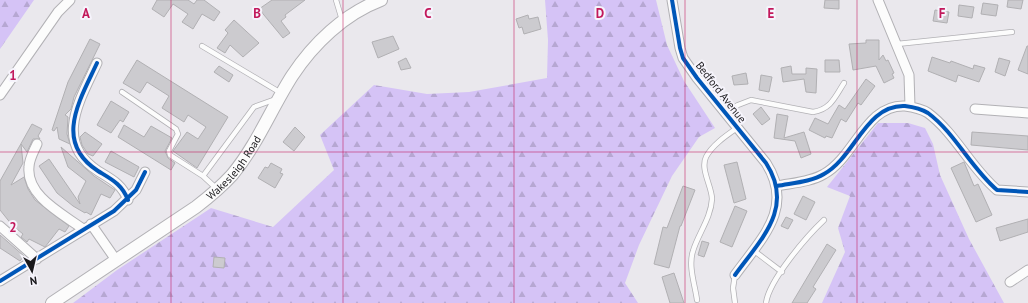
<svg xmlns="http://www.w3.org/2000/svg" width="1028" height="303" font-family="'PT Sans',sans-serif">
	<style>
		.forest { fill: url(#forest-firs) }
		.building { fill: #cccbcf; stroke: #b1b0b3 }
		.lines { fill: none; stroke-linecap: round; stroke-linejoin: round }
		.service-casing { stroke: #b2b1b5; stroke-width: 6 }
		.minor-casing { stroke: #b2b1b5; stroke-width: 11 }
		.secondary-casing { stroke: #b2b1b5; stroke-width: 14 }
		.service { stroke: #fcfcfc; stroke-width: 4.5 }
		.minor { stroke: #fcfcfc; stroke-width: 9 }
		.secondary { stroke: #fcfcfc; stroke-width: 12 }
		.cycleway-casing { stroke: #f6f4fc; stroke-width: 6 }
		.cycleway { stroke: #0057b8; stroke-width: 4 }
		.grid { fill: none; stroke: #c2185b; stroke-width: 1; stroke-opacity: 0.55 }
		.labels { text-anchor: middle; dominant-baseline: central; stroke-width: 4; stroke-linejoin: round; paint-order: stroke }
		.street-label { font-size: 11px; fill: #1a191c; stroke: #f6f4fc }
		.grid-label { font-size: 13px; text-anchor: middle; font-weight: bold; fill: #c2185b; stroke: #f6f4fc; stroke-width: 4; stroke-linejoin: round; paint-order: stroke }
	</style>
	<defs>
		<pattern id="forest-firs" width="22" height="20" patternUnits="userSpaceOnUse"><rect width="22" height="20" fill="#d5c3f6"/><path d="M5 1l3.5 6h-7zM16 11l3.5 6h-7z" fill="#b6a7d2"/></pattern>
	</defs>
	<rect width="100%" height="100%" fill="#eae8ed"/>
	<path class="forest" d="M0,0H34L0,49Z
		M545,0H656L667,45L684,81L715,128L699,137L672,176L639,245L625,283L638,303H73L117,270L211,208L273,227L334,170L320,135L374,85L427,94L469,92L547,78L548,40Z
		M878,123H908L925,128L933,144L940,175L969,239L1004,303H822L845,252L838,228L850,196L827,187Z"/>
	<path class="building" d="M157,0H188L194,4L197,0H204L220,12L214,21L202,14L193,29L182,22L188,14L173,4L164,17L152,9Z
		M272,0H305L285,15L286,17L281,21L290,33L283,38L259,9Z
		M825,0H839V9L824,8Z
		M1008,0H1023L1021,9L1007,7Z
		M983,3L998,5L996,16L981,14Z
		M959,5L974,7L972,18L958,16Z
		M935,10L949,12L947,23L933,21Z
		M528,15L529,19L538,17L541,29L524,34L522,27L519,28L516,19Z
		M234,20L259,43L243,57L230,45L225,53L217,48L228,33L225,30Z
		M393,36L399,49L378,58L372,42Z
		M90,39L100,44L74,97L71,109L65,115L68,117L67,134L70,144L59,139L57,127L54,131L52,130L68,82Z
		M866,40H879V60L883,55L886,61L888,60L894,73L892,74L894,78L884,83L876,66L853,70L849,44L866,43Z
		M1027,46H1028V74L1018,70Z
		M932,57L950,63L951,61L973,69L974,65L985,68L979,82L958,75L956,82L928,71Z
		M406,58L411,68L401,70L398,62Z
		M999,58L1010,61L1005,76L995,72Z
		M137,60L228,117L197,168L173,151L187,132L198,139L206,127L188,115L184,122L162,108L169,96L147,82L140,93L123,83Z
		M825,60H839L840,72H825Z
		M219,66L233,75L229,82L214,72Z
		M791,66L792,74H806V68L817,69L816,93L806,92L804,79L783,82L781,68Z
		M746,73L748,84L734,85L732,76Z
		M761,75L772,77L769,92L759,90Z
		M866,79L875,86L861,105L858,103L846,122L841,119L832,138L826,136L825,138L809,130L815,118L828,124L839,105L845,109Z
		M111,101L129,112L123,122L120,120L111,133L97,125Z
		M761,107L770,119L762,125L753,114Z
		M777,114L788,116L784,138L804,132L811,154L801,158L795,141L774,138Z
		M32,124L42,129L38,136L40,139H33L27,152L21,144L23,163L11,185L24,177L28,189L35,200L69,226L65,232L59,229L45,247L29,239L27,242L21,237L23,234L12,225L0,210V181Z
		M124,125L144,137L151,126L172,138L165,151L168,158L175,163L171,170L118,137Z
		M295,127L305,137L294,151L283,142Z
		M85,132L102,144L93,156L88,154L82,145L80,137Z
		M972,132L1028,136V150L971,145Z
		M61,147L94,176L115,190L110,198L101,194L91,215L86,212L85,213L73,206L57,193L39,166L49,159L80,204L78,197L86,181L68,167Z
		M111,151L139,167L134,177L105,162Z
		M737,162L746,199L734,203L724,165Z
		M964,162L974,186L978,184L992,215L976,222L951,168Z
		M271,163L282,169L280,173L283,174L275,188L258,178L265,167L268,168Z
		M683,186L695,190L681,226H680L669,268L654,264L663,227L667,228Z
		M803,196L815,202L806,220L794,214Z
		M735,206L747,211L732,247L720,242Z
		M786,217L793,220L788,229L781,226Z
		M1028,219V232L1000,241L996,228Z
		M0,235L24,256L20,261L0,248Z
		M702,241L709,243L704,257L698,255Z
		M827,244L836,250L813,287L816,289L807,303H792Z
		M214,257L225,258L224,268L213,267Z
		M674,273L684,303H670L662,277Z"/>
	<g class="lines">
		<defs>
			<path id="service" d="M336,0L342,20
				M897,44L1012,32
				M202,46L281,93
				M122,92L176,129L178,134L169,151L170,155L203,176L217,189
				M725,113L738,105L751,100L813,112C831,109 835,97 844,83
				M203,176L254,107L276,99
				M753,250L782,272
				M697,300C695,285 688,266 693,251C698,234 711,218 712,199C712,187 700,169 706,157C712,145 727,135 737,128
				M735,303L733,288L735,275
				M766,303C769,280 807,236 824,220"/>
			<path id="minor" d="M672,0L680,48L683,58L697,78L766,163C795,208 761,239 735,275
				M878,0L909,75L910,106
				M97,63C80,100 53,142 98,171C111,179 122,184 128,200
				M0,95L58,12L70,0
				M975,109L1028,113
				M37,144C34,151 29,159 29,167C26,196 63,214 83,229
				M777,186C792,183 811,182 824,174C855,157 866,104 905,106C913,107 920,108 928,113C955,133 971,168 997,190L1028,192
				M91,224L116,260
				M0,226L37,259
				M0,281L114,211L136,190L145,172
				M1010,282L1028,270"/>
			<g id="secondary">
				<path id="s1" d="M52,303L196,207C209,197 221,187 232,175C257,145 271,109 292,76C313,44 344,14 381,0"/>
			</g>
		</defs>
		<use href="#service" class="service-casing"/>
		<use href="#minor" class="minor-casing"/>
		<use href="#secondary" class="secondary-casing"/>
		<use href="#service" class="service"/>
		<use href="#minor" class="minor"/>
		<use href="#secondary" class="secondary"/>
		<defs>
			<path id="cycleway" d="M672,0L680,48L683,58L697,78L766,163C795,208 761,239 735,275
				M97,63C80,100 53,142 98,171C111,179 122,184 128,200
				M777,186C792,183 811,182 824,174C855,157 866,104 905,106C913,107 920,108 928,113C955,133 971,168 997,190L1028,192
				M0,281L114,211L136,190L145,172"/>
		</defs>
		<use href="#cycleway" class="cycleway-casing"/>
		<use href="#cycleway" class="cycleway"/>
	</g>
	<path class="grid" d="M171,0V303M343,0V303M514,0V303M685,0V303M857,0V303M0,152H1028"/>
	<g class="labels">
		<g class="street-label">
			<text transform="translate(721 92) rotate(52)">Bedford Avenue</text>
			<text stroke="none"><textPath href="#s1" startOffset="228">Wakesleigh Road</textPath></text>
		</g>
	</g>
	<g class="grid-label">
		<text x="86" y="18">A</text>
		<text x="257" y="18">B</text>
		<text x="428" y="18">C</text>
		<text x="600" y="18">D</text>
		<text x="771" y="18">E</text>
		<text x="942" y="18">F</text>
		<text x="13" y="80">1</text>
		<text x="13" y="232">2</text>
	</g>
	<g transform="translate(32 271) rotate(172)" stroke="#f6f4fc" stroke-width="3" paint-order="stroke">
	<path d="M0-3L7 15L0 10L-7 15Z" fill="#1a191c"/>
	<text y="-6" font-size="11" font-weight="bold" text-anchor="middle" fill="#1a191c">N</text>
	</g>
</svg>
